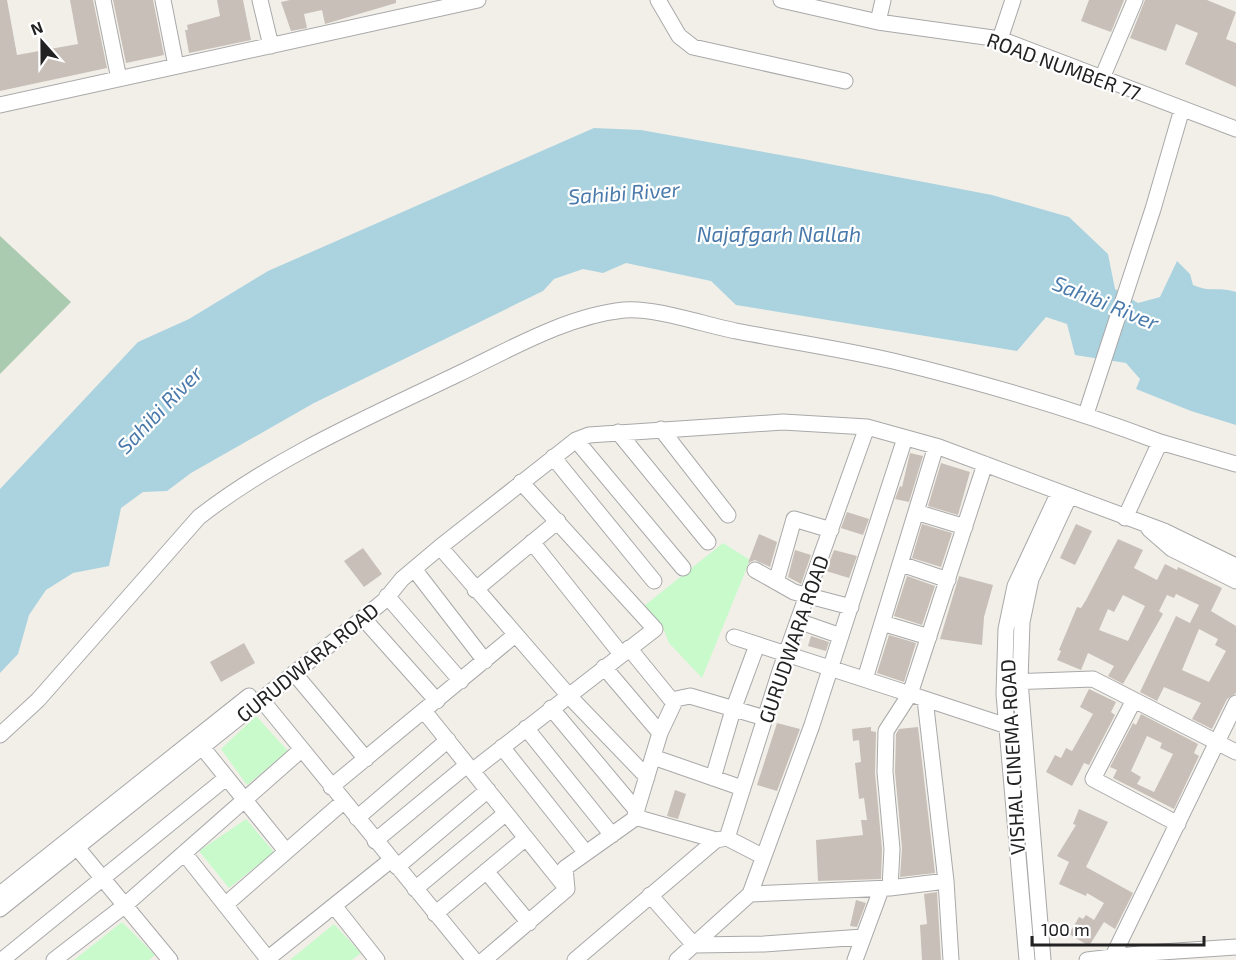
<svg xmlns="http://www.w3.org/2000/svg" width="1236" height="960" font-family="'Exo 2',sans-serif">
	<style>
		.cemetery { fill: #aacbaf }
		.park { fill: #c8facc }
		.water { fill: #aad3df }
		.building { fill: #c7bfb8; fill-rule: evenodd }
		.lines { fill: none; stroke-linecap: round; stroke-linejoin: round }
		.minor-casing { stroke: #a9a9a9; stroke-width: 17 }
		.minor { stroke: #fff; stroke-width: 15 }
		.labels { text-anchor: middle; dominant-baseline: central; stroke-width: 4.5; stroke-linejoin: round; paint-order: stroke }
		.street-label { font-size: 20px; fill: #222; stroke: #fff }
		.water-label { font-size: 21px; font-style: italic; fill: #4a7aab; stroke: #fff }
	</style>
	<rect width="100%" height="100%" fill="#f2efe9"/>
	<path class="cemetery" d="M0,236L71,302L0,374Z"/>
	<path class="park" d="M723,543L750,560L702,678L669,643L664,630L644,606Z
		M256,716L288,751L247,785L221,749Z
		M246,819L274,852L229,888L199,851Z
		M122,922L155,955L149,960H74Z
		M334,924L361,953L352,960H290Z"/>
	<path class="water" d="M594,128L641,130L803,159L992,195L1069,217L1108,254L1115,289L1138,303L1160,297L1177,261L1190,274L1193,285C1211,293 1217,286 1236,292V425L1191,411L1136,389L1140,379L1126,363L1075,355L1067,324L1046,317L1017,351L736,305L711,281L626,263L603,273L583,269L554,279L543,291L314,403L191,473L167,491L143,492L121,508L109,566L73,573L46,590L29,615L18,654L0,673V489L138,342L189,319L268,271Z"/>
	<path class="building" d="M0,0H7L17,55L78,44L70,0H93L107,68L0,91Z
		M113,0H153L164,55L126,63Z
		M217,0H243L251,40L189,53L185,30H188L187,25L220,16Z
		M290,0H396V3L325,24L322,10L304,14L307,28L291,31L281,2Z
		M1089,0H1124L1111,32L1081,21Z
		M1145,0H1207L1236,12L1226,39L1236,43V87L1185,64L1198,33L1176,24L1166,51L1130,38Z
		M910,453L923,456L909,502L895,499L900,486L902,487Z
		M941,463L970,472L958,515L928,506Z
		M847,512L869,519L863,535L841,528Z
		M922,524L952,533L941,567L912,558Z
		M1076,524L1092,531L1075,565L1060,558Z
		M759,534L777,542L770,567L755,560L748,563Z
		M1118,539L1143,550L1134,568L1157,580L1165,564L1177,570L1178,567L1222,588L1211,611L1236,626V693L1227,699L1212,729L1192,719L1201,703L1164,687L1157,701L1140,692L1176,616L1190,623L1199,605L1176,594L1174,598L1167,595L1159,611L1163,614L1123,684L1108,676L1114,666L1088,653L1081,670L1057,660L1061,651L1059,650L1077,607L1081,608L1086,600ZM1123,595L1145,606L1128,641L1099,630L1108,609L1114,612ZM1199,629L1218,639L1215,645L1226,651L1209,682L1182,670Z
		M363,548L382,574L364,587L344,561Z
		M795,550L811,555L801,584L788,577Z
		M834,550L857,556L849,578L826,571Z
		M907,576L935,586L922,625L894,616Z
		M959,576L993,585L984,617L982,645L940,639Z
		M889,635L916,643L904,682L877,673Z
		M811,636L829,642L826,651L808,646Z
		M244,643L255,663L221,682L210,662Z
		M1089,689L1116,702L1111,712L1115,715L1089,765L1084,763L1072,786L1046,772L1055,755L1061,758L1066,748L1072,751L1093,714L1080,707Z
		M1141,714L1198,744L1194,753L1199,756L1174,809L1113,778L1117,770L1110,767L1133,723L1136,725ZM1147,736L1162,743L1160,748L1173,754L1154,792L1137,784L1141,777L1131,771Z
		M777,723L800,729L777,791L757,785Z
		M871,727V731L876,732L875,773L882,849L881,879L818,881L816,840L863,835L861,820H867L864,798L859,799L855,763L861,762L859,740L853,741L852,729Z
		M918,727L935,873L900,877L902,848L895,772L896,734L899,729Z
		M675,790L686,794L678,819L667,816Z
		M1079,809L1108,822L1086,867L1133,893L1115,929L1104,922L1089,946L1069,934L1079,917L1083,919L1086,915L1094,920L1104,903L1087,893L1086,896L1059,884L1069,862L1057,856L1076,825L1073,824Z
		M937,892L941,960H922L920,925L927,924L924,894Z
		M856,900L866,903L857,927L850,926Z"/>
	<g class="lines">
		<defs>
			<path id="minor" d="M103,0L119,79
				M163,0L176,66
				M260,0L271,46
				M658,0L679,36L693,47L845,81
				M781,0L878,22L1000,39L1236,129
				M878,22L883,0
				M1000,39L1013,0
				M1102,78L1135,0
				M0,105L478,0
				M1086,414L1153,209L1182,109
				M661,429L728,515
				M618,432L708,542
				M576,440L683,568
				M1160,442L1236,464
				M553,457L654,581
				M985,464L910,694L1007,726
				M916,512L965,527
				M1149,529L1172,549L1236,581
				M532,542L621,654
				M440,547L569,696L647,777
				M901,564L948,580
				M414,569L485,661
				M755,570L794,592L851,607
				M776,582L794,519L831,530
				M475,590L558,521
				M387,596L461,681
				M363,618L437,701
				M798,621L841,636
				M882,623L929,637
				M734,637L910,694L886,731L885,772L892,849L890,888
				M629,648L673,702
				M604,667L660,733
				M294,673L366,759
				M865,679L936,446
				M1011,682L1093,679L1236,752
				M261,699L474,960
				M925,699L946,881L951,960
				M1134,700L1093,779L1178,824
				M551,708L637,811
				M424,711L567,889
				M526,728L612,835
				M0,735L38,700L199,517C276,457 369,417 456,375C509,350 566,316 624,310C654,307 705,325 736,331C788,341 842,349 893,361C984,383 1073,409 1160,442L1125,518
				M202,747L286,851
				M502,747L586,853
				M653,757L742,788
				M472,771L655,629L521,482
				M713,778L733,710L757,645
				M331,787L515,635
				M635,817L716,840
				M357,818L448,740
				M727,838L780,671L867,427
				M727,838L762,856
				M70,839L170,960
				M375,841L467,765
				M184,853L268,959
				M397,867L488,790
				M486,871L529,923
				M415,889L506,813
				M0,894L249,696
				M750,894L890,888L946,881
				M650,895L694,945L764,944L863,937
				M225,905L343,802
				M335,907L377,960
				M0,909L363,618L385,600L402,579L440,547L576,440L589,435L783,422L867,427L939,447L1164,531L1236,566
				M435,914L526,838
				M1113,956L1236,703
				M2,960L226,778
				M54,960L124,906L301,750
				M266,960L391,860
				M484,960L567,889L565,868L634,819L660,733L676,699L690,696L765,718
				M575,960L716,840L727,838
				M677,960L750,894L812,725L905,438
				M855,960L879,895
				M1027,960L1004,694L1006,629L1015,586L1059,492
				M1043,960L1020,681L1022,622L1031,579L1069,497
				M1087,960L1147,953L1236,947"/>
		</defs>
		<use href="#minor" class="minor-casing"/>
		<use href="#minor" class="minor"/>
	</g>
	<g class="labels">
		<g class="street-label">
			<text transform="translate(1064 66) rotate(20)">ROAD NUMBER 77</text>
			<text transform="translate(793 639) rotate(-71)">GURUDWARA ROAD</text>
			<text transform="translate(307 662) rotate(-39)">GURUDWARA ROAD</text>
			<text transform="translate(1012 757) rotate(-93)">VISHAL CINEMA ROAD</text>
		</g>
		<g class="water-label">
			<text transform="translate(624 192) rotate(-4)">Sahibi River</text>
			<text x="779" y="233">Najafgarh Nallah</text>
			<text transform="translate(1106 302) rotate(22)">Sahibi River</text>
			<text transform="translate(159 409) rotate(-46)">Sahibi River</text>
		</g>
	</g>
	<g transform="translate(42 42) rotate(339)" stroke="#ffffff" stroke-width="4.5" paint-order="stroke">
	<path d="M0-4.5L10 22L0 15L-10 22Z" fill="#222222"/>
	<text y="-9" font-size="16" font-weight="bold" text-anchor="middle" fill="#222222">N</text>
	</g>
	<path d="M1032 936v9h172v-9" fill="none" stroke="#222222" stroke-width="3"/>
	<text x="1041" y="936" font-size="18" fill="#222222" stroke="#ffffff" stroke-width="4.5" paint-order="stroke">100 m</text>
</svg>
